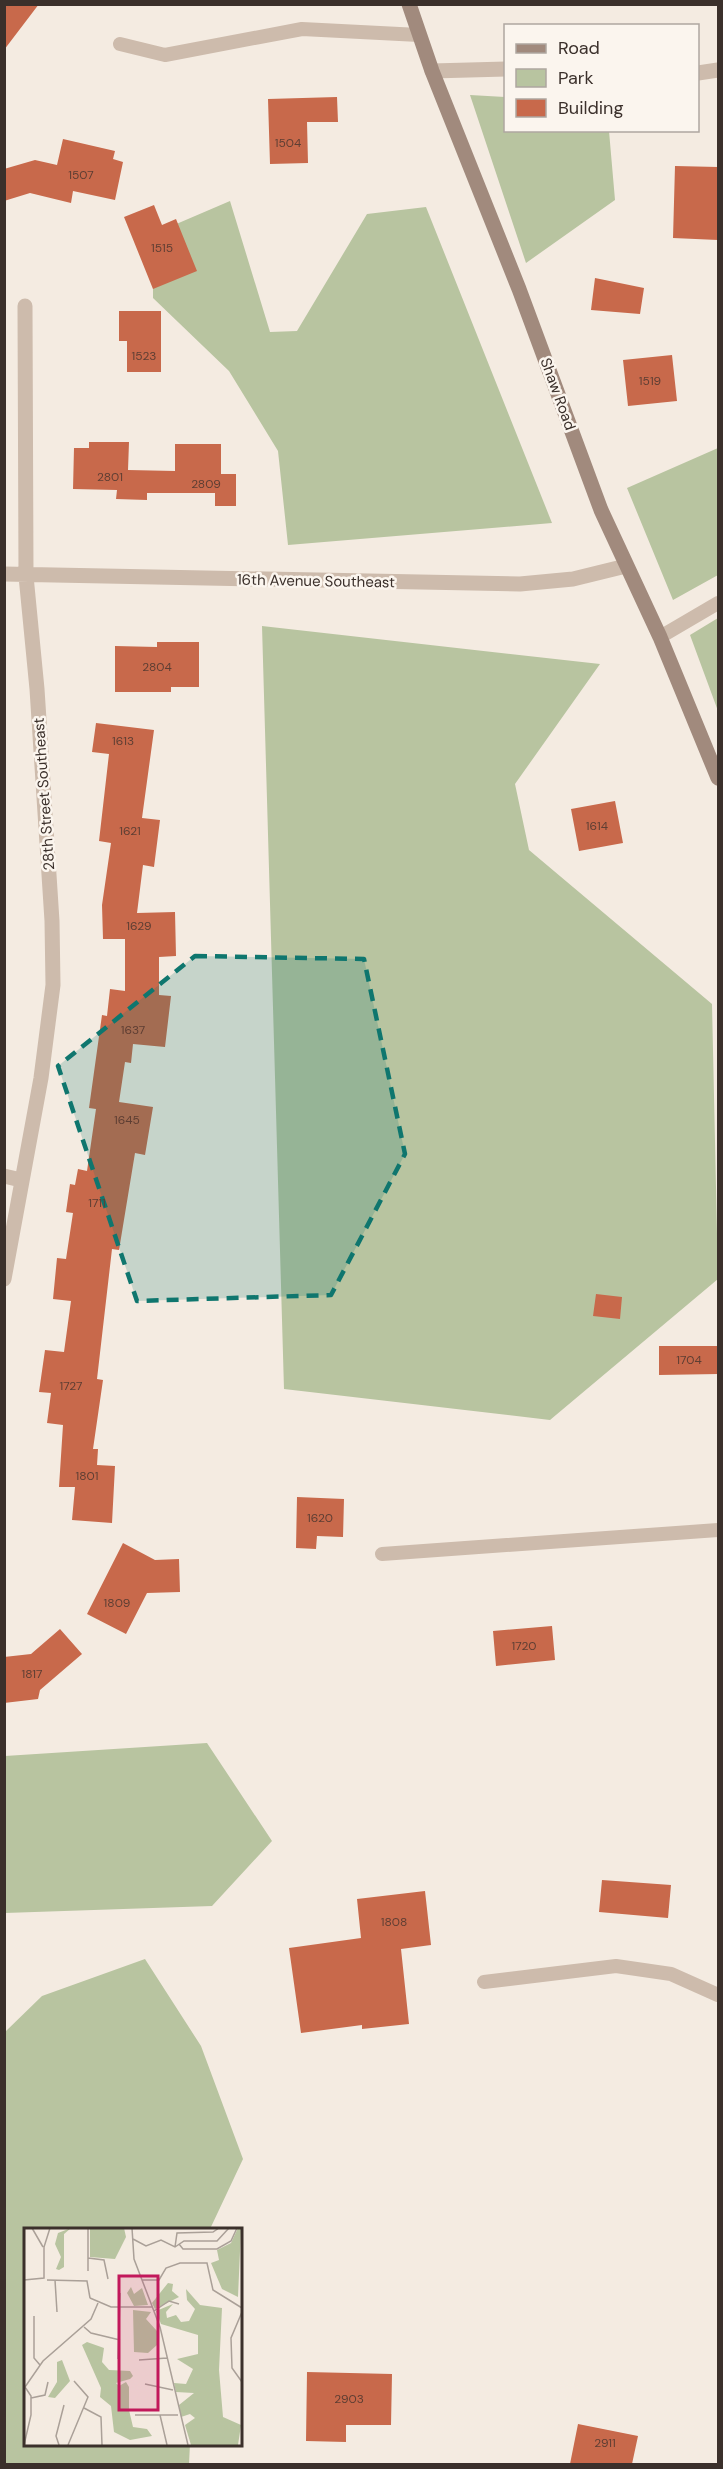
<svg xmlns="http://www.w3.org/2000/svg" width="723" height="2469" font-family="'DM Sans',sans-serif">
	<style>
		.green { fill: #b8c4a0 }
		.building { fill: #c8694b }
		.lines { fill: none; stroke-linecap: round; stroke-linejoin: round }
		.service { stroke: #cdbbac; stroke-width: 14 }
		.minor { stroke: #cdbbac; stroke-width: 15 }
		.secondary { stroke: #a18a7d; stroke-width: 15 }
		.marked { fill: #0f766e; fill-opacity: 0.2; stroke: #0f766e; stroke-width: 4.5; stroke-dasharray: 12 8; stroke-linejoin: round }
		.labels { text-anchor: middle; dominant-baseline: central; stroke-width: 5; stroke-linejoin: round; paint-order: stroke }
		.number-label { font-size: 12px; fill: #5e3e33 }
		.street-label { font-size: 15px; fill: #3b302b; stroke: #fbf5ee }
		.inset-road { fill: none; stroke: #aaa098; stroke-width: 1.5 }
		.view { fill: #c2185b; fill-opacity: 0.15; stroke: #c2185b; stroke-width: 3 }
		.inset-edge { fill: none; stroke: #3b302b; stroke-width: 3 }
	</style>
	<rect width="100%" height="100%" fill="#f4ebe1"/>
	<path class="green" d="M470,95L505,97L506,130L609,131L615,200L526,263Z
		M230,201L270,332L297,331L367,214L426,207L552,523L288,545L278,451L229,371L153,298V234Z
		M718,448V575L673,600L627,488Z
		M718,618V711L690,635Z
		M262,626L600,664L515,784L529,850L712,1004L718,1279L550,1420L284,1389Z
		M207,1743L272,1841L212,1906L5,1913V1756Z
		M145,1959L201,2046L243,2159L210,2229H26V2444H190L189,2464H5V2032L42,1996Z"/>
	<path class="building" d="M4,4H39L4,50Z
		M337,97L338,122H307L308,163L270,164L268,99Z
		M63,139L115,151L113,159L123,162L115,200L73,191L71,203L30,193L4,201V169L35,160L57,165Z
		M675,166L718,167V240L673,238Z
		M154,205L162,225L176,219L197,271L153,289L124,217Z
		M595,278L644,288L640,314L591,310Z
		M119,311H161V372H127V341H119Z
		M672,355L677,401L628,406L623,360Z
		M89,442H129L128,470L175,471V444H221V474H236V506H215V493H147V500L116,499L117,490L73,489L74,448H89Z
		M157,642H199V687H171V692H115V646L157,647Z
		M96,723L154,730L142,818L160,820L154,867L143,865L137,913L175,912L176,956L159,957V995L171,996L165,1047L133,1044L131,1063L125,1062L119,1102L153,1107L145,1155L135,1153L119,1250L112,1249L97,1379L103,1380L93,1449H98L97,1465L115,1466L112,1523L72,1520L75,1487H59L63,1425L47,1423L51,1393L39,1392L45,1350L64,1352L71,1301L53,1299L57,1258L66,1259L73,1213L66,1212L70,1184L75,1185L78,1169L87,1171L96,1109L89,1108L102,1015L107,1016L110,989L125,991V939H103L102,905L111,843L99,841L109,754L92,752Z
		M615,801L623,843L579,851L571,809Z
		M596,1294L622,1297L620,1319L593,1316Z
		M659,1346H718V1374L659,1375Z
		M297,1497L344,1499L343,1537L317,1536L316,1549L296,1548Z
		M123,1543L155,1560L179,1559L180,1592L147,1593L126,1634L87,1614Z
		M552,1626L555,1660L496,1666L493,1631Z
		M60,1629L82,1654L40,1690L38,1699L4,1703V1657L31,1654Z
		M602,1880L671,1885L668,1918L599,1912Z
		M425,1891L431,1945L401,1949L409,2024L362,2029V2025L301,2033L289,1948L361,1938L357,1899Z
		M307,2372L392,2374L391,2425H346V2442L306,2441Z
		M578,2424L638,2436L632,2464H570Z"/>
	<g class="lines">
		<path class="service" d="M120,44L165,55L302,29L419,35
			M660,637L718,603
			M382,1554L718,1530
			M484,1982L616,1966L671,1974L718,1995"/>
		<path class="minor" d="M432,71L506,69
			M698,73L718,70
			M4,574L520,584L573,579L626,566
			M4,1176L21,1180
			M4,1279L41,1078L53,985L52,921L37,689L26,576L25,306"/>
		<path class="secondary" d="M409,4L432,71L519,289L601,510L660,637L718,778"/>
	</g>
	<path class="marked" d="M195,956L364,959L405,1154L331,1295L137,1301L58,1066Z"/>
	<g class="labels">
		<g class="number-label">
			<text x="288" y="143">1504</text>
			<text x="81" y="175">1507</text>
			<text x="162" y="248">1515</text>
			<text x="144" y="356">1523</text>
			<text x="650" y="381">1519</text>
			<text x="110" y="477">2801</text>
			<text x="206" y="484">2809</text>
			<text x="157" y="667">2804</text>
			<text x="123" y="741">1613</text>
			<text x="597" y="826">1614</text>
			<text x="130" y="831">1621</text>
			<text x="139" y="926">1629</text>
			<text x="133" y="1030">1637</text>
			<text x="127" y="1120">1645</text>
			<text x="97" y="1203">1711</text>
			<text x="689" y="1360">1704</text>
			<text x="71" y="1386">1727</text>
			<text x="87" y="1476">1801</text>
			<text x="320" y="1518">1620</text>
			<text x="117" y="1603">1809</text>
			<text x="524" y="1646">1720</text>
			<text x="32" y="1674">1817</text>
			<text x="394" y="1922">1808</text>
			<text x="349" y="2399">2903</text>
			<text x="605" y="2443">2911</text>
		</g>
		<g class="street-label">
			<text transform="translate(558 394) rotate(70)">Shaw Road</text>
			<text transform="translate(316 581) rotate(1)">16th Avenue Southeast</text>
			<text transform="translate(44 794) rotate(-94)">28th Street Southeast</text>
		</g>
	</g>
	<g transform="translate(24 2228)">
		<rect width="218" height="218" fill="#f4ebe1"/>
		<path d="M47,0L40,6V39L35,42L32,41L37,29L31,16L34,5ZM66,0H100L102,9L91,31L66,29ZM214,0H217L214,69L198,61L187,35L195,32L193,22L207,15ZM144,55L149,56L148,63L155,69L131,81L128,75ZM107,59L110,66L118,60L124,77L110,78L103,65ZM162,61L176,77L198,80L195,142L199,189L217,197L214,217H167L161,197L171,190L166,186L157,189L155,177L170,165L152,164L150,155L162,156L169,141L153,131L174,126V107L137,96L132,83L149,76L142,84L143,90L152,87L157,94L165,93L171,81L163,72ZM109,82L127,84L122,91L133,103V117L124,125L110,124ZM63,114L80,120L78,134L85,142L106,143L109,148L106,151L92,155L95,158L102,154L105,159V182L109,199L123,201L128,208L106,212L90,204L87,178L76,169L77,160L58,117ZM38,132L46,153L31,170L24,169L33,154V134Z" fill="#b8c4a0"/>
		<path class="inset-road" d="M8,0L19,19M108,0L110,31L136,99L164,217M109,11L122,18L137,12L151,19L160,13H193L205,0M155,16L159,21H193L207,13L213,0M151,19L153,5L189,4L195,0M64,30L80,32L84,51M64,43V0M0,52L20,50V19L26,0M23,52L63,53L66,70M31,52L33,84M118,52H135L142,40L156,35H183L189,62L218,80M66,70L87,79H128M130,83L145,73L155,76M218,84L207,110L208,140L218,154M10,88V130L16,137M60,99L67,105L96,112M94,131L96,65M115,132L143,130M121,156L149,162M1,159L19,133L67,91L74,75M7,170L21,167L24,154M60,180L77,189L78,217M111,187H154M136,187L143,217M0,217L7,187V168L1,159M35,217L32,208L40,177M44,217L64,169L50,153"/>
		<path class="view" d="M95,48H134V182H95Z"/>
		<rect width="218" height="218" class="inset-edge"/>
	</g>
	<rect width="723" height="2469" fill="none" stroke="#3b302b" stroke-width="12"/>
	<rect x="504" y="24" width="195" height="108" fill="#fbf5ee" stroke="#aea6a0" stroke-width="1.5"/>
	<rect x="516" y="44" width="30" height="9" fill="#a18a7d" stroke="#aea6a0" stroke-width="1.5"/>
	<text x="558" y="54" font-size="18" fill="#3b302b">Road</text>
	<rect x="516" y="69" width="30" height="18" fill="#b8c4a0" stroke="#aea6a0" stroke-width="1.5"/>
	<text x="558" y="84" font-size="18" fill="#3b302b">Park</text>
	<rect x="516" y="99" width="30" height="18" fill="#c8694b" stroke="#aea6a0" stroke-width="1.5"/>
	<text x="558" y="114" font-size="18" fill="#3b302b">Building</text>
</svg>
